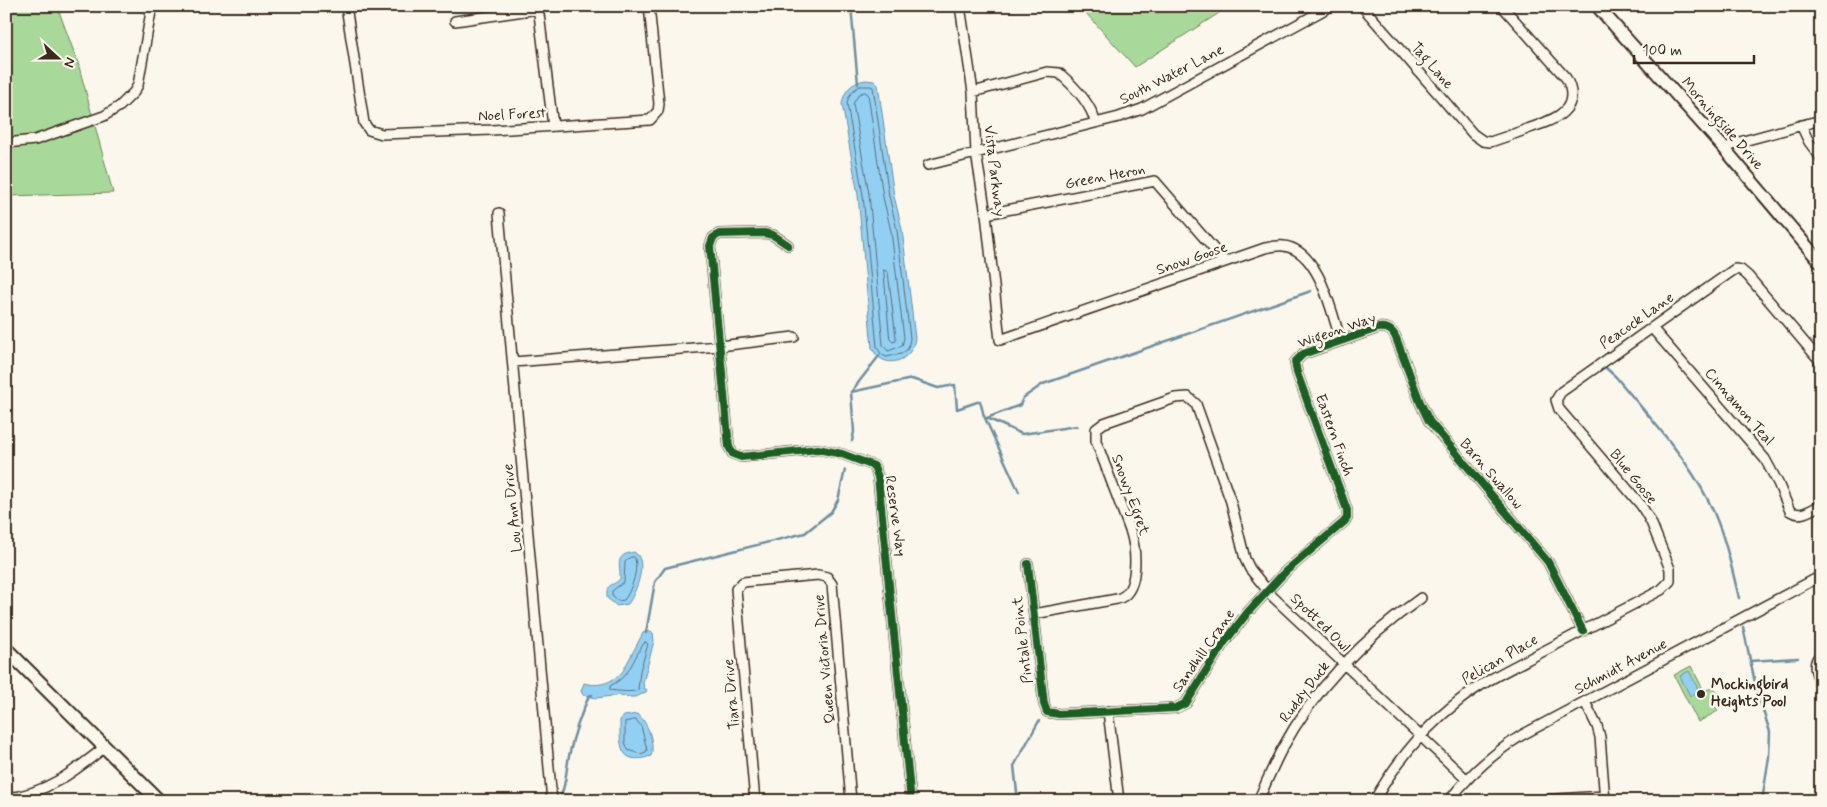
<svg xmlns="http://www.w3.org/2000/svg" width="1827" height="807" font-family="Mynerve,sans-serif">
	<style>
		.green { fill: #a9d99a; stroke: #72825c }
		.water { fill: #92d0f3; stroke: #6f8e9e }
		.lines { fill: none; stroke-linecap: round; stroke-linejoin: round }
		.shore { stroke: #5e6c73; stroke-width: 1 }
		.stream { stroke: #6f8e9e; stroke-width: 2.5 }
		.minor-casing { stroke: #3b2a1e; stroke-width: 12 }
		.tertiary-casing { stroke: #3b2a1e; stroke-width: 15 }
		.secondary-casing { stroke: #3b2a1e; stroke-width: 16 }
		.minor { stroke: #fbf7ec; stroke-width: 9 }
		.tertiary { stroke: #fbf7ec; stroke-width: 11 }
		.secondary { stroke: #fbf7ec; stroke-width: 12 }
		.cycleway-casing { stroke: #fbf7ec; stroke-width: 11 }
		.cycleway { stroke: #1b5e20; stroke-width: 8 }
		.poi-dot { fill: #3b2a1e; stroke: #fbf7ec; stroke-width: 2 }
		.labels { text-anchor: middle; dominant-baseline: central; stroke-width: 5; stroke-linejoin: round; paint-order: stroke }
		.street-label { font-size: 15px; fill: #3b2a1e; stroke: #fbf7ec }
		.poi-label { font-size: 15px; font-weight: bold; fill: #3b2a1e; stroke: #fbf7ec; text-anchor: start }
	</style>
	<rect width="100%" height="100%" fill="#fbf7ec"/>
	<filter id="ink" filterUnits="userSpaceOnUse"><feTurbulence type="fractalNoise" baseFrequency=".02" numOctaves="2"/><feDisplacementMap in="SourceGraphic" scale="10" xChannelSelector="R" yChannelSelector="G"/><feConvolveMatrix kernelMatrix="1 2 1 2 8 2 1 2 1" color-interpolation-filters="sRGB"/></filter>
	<g filter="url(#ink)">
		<path class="green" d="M6,6H57L78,63L113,193L6,196Z
			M1092,6H1230L1135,67L1085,12Z
			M1691,666L1704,691L1714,687L1719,697L1712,701L1718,711L1698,722L1674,675Z"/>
		<path class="water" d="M866,80L874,81L878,85L894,196L902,229L915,338C913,362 883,372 872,348L858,195L842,104C844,90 852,82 866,80Z
			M634,552C649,560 636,593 628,604L617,606L607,598C606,582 611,588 620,579C621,565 613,555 634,552Z
			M647,631L653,633L654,641L643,683L644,688L647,690L646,692L636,697H629L620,695L596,698L583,695L581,691L584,683C599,687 612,683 623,671L643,633Z
			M1689,671L1699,691L1690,696L1680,676Z
			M637,714C648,721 655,744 651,756C618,767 620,743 620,720L624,716Z"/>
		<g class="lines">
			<path class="shore" d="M860,86H871L873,87L889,196L897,230L910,338L908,349L901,354L886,357L881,354L877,347L863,195L847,104C848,96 852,90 860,86Z
				M865,92L868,94L883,197L891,231L904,338L902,346L888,351L883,345L869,194L853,104L859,94Z
				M884,270L888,272L896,338V341L893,342L890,339Z
				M634,557C640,566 631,592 624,600L618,601L612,596V591L624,582L625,562L629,558Z
				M645,642L648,644L640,671L638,690C633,693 617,691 610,690V686C633,674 631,660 645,642Z
				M636,720L641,726L647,750L646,752L640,754L628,750L625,742V722Z"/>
			<path class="stream" d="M851,6L858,84
				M1606,368L1616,377C1649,417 1684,454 1708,500C1724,531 1731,565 1739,598
				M851,392L879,356
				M987,418L1020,405L1023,398L1043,384L1311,291
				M987,418L1022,434L1077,426
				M852,441L854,432L851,392L912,379L938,388L955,385L957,409L980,401L984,416L1019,492
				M1743,627L1757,692L1770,732L1769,757L1762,801
				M646,633L655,582L665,568L805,533L831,512L838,500L845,470
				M1750,661L1798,658
				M561,795C567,782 566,766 570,752C574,733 581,714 589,696L592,695
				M1018,801L1014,766L1039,721"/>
			<defs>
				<path id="minor" d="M346,6L364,123L369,130L382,134L492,130L650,120L658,111L659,104L649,6
					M538,6L553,126
					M960,6L973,92L976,153L986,214L1000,340L1265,248C1270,247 1278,245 1284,246C1320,251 1331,312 1341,341
					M1362,6L1473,134L1483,141L1490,142C1502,138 1515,134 1527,129C1551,121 1584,111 1566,78L1502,6
					M455,21L538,9
					M973,92L1047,72L1059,73C1074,86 1091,103 1095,122
					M1801,125L1809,142L1821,158
					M6,143L35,140L104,116L120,106L134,92L138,85L152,6
					M1725,149L1736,143L1821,120
					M928,165L1119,117L1142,109L1331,6
					M499,213L552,801
					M986,214L1155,181L1225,262
					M788,245L773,235L764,233L719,234L713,238L710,246L729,447L733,454L741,457L818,449L842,454L874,466L878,477L911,801
					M1652,328L1765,459L1778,483L1790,511C1801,518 1810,510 1821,505
					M513,362L720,346L794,337
					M1028,564L1044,704L1047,712L1059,714L1176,708L1186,703L1223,644L1248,612L1286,571L1344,522L1347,518V510L1297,373L1295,362L1303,354L1378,328C1387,327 1392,329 1396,338L1420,402L1429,421L1548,562L1583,631
					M1034,614L1117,599C1140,594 1136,550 1131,533L1096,441V429L1104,423L1175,398L1188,397L1196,404L1231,502L1245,559L1250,569L1272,596L1466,779
					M1821,654C1811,663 1816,674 1821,684
					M1585,702L1597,726L1600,737L1605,801
					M1108,711L1119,801
					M6,798C45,795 76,770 105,747
					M755,801L736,589L743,582L818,575L827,577L832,584L851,801
					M1258,801C1266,783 1273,766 1282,749C1315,688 1364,638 1421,598
					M1374,801C1396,762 1425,727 1460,700C1485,680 1514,667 1542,652C1582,631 1621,611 1661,590L1670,581V569L1651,522L1641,505L1559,409L1556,400L1561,392L1735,269L1741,270L1748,276L1821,362
					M1449,801C1469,774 1494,753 1522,735L1821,576
					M1526,801L1604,796"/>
				<path id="tertiary" d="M1597,6L1723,147L1821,263"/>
				<path id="secondary" d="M6,649L159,801"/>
			</defs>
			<use href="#minor" class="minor-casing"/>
			<use href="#tertiary" class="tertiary-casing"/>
			<use href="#secondary" class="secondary-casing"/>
			<use href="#minor" class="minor"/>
			<use href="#tertiary" class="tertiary"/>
			<use href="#secondary" class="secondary"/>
			<defs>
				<path id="cycleway" d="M788,245L773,235L764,233L719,234L713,238L710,246L729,447L733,454L741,457L818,449L842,454L874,466L878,477L911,801
					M1028,564L1044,704L1047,712L1059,714L1176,708L1186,703L1223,644L1248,612L1286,571L1344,522L1347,518V510L1297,373L1295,362L1303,354L1378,328C1387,327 1392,329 1396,338L1420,402L1429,421L1548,562L1583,631"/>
			</defs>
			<use href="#cycleway" class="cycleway-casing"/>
			<use href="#cycleway" class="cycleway"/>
		</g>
	</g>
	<circle class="poi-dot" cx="1701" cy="694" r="5"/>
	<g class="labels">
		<g class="street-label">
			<text transform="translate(1432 66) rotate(49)">Tag Lane</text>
			<text transform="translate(1172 75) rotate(-27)">South Water Lane</text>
			<text transform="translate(512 115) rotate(-3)">Noel Forest</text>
			<text transform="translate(1722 124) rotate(49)">Morningside Drive</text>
			<text transform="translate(994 171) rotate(83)">Vista Parkway</text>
			<text transform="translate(1105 177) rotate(-11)">Green Heron</text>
			<text transform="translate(1192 259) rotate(-19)">Snow Goose</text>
			<text transform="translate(1637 321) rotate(-35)">Peacock Lane</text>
			<text transform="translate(1337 331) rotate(-19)">Wigeon Way</text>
			<text transform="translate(1739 407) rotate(49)">Cinnamon Teal</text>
			<text transform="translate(1334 435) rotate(70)">Eastern Finch</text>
			<text transform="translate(1491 474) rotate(49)">Barn Swallow</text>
			<text transform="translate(1633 477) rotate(51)">Blue Goose</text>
			<text transform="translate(1130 495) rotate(70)">Snowy Egret</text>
			<text transform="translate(513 508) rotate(-96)">Lou Ann Drive</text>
			<text transform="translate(895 516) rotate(82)">Reserve Way</text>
			<text transform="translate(1320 623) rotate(44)">Spotted Owl</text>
			<text transform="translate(1023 640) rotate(-97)">Pintale Point</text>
			<text transform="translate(1204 651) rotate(-55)">Sandhill Crane</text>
			<text transform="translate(825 659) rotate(-95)">Queen Victoria Drive</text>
			<text transform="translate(1500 660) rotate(-30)">Pelican Place</text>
			<text transform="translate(1621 667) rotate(-28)">Schmidt Avenue</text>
			<text transform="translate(1305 692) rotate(-53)">Ruddy Duck</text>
			<text transform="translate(732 694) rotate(-95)">Tiara Drive</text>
		</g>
		<g class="poi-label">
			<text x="1711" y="685">Mockingbird<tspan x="1711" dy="17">Heights Pool</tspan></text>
		</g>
	</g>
	<rect width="1827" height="807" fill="none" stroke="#fbf7ec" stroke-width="25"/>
	<rect x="12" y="12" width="1802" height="782" fill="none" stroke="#3b2a1e" stroke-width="2" filter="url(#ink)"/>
	<g transform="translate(58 58) rotate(111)" stroke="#fbf7ec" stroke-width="4" paint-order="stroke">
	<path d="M0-4L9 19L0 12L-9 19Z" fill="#3b2a1e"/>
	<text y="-8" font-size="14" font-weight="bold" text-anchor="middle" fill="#3b2a1e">N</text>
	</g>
	<path d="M1634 55v8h120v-8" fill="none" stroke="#3b2a1e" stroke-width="2.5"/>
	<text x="1642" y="55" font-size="15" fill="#3b2a1e" stroke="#fbf7ec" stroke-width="4" paint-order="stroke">100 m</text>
</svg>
